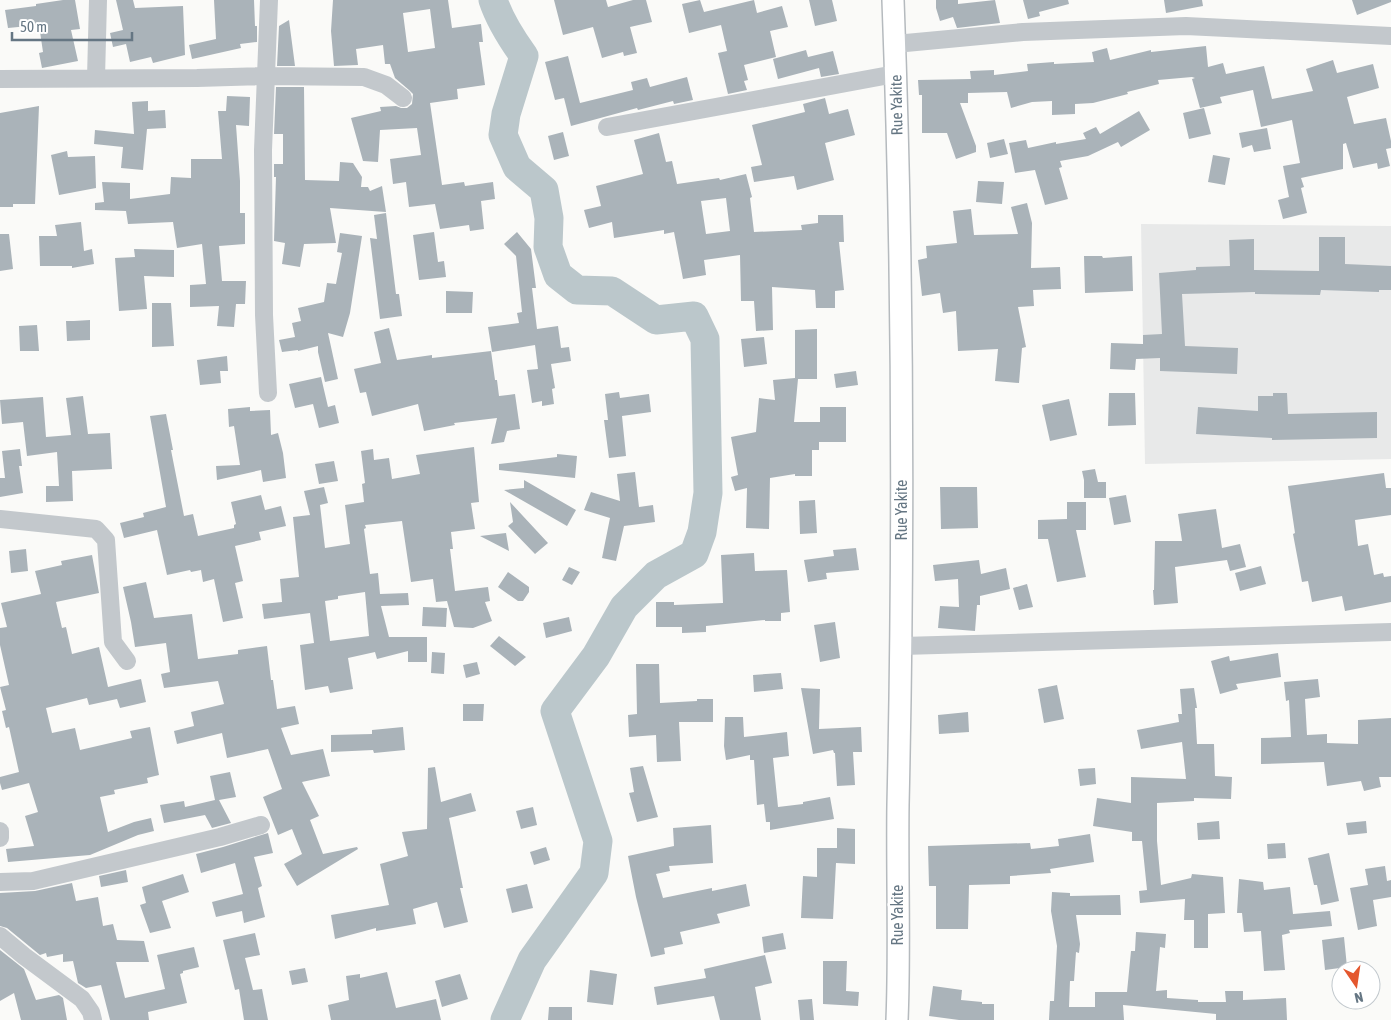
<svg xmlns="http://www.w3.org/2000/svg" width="1391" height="1020" font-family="'Asap Condensed',sans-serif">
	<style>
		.built { fill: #e8e9e9 }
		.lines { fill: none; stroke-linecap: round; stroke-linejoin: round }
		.river { stroke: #bbc7cb; stroke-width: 29 }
		.building { fill: #aab3b9; fill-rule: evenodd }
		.major-casing { stroke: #b5babe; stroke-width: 24 }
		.minor { stroke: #c3c8cc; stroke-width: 18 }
		.major { stroke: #fff; stroke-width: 21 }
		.labels { text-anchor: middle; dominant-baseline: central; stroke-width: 5; stroke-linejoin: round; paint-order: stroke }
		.street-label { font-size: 16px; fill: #657683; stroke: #fff }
	</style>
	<rect width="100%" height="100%" fill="#fafaf8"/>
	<path class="built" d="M1141,224L1391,226V459L1145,464Z"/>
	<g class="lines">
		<path class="river" d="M493,0C500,21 511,38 524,56L506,114L503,135L517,167L544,190L549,218L548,247L558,275L577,290L612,291L656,320L694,316L705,339L708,493L702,532L694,554L656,575L624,607L596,656L555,711L598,841L594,873L532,960L505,1020"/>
	</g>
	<path class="building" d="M63,0H75L80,29L71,30L78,61L42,68L39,53L43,52L39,25L8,28L5,10L36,6V4Z
		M116,0H133L135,8L183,6L185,55L153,63L151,57L130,62L126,44L113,47L110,33L123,30Z
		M214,0H254L255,26H257V42L240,44L241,48L192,59L189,45L216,39Z
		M333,0H448L452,28L481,24L483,42H479L485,85L457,89L458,99L430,103L442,185L464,182L465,186L493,182L495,199L481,201L484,229L470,231L469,225L440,229L435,204L409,207L406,182L393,184L390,159L421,155L417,128L380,130L378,162L363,161L351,118L381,111L380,107L396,106L401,108H407L412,104L413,94L409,90L395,78L390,64H385L383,45L356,49L358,65L334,66L331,31ZM430,9L435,48L408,52L403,13Z
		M554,0H606L608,7L633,0H646L652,22L630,27L637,53L624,56L623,52L602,58L593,27L563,35Z
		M700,0L704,12L754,0L757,13L782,6L788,27L770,31L776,57L744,65L748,80L744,81L747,90L728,94L718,53L727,51L721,25L689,33L682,4Z
		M809,0H832L837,21L815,26Z
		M936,0H958V4L995,0L1000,23L957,28L953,17L940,21L936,8Z
		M1023,0H1068L1069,4L1039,12L1040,16L1028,19Z
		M1164,0H1202L1203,6L1166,13Z
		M1352,0H1391V2L1357,15Z
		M289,20L295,66H277L279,26Z
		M1206,46L1208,67L1223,63L1226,74L1264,66L1272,99L1313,91L1306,69L1333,60L1337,73L1373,64L1379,88L1347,97L1354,124L1386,118L1391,141V148L1386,149L1390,166L1378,169L1377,163L1353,168L1346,143L1343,144V169L1301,178L1304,187L1301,188L1307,213L1283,219L1278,200L1289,197L1283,166L1300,163L1292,120L1261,127L1253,90L1220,97L1222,103L1200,108L1192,79L1195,78L1192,77L1158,80L1159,84L1127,92L1128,94L1093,103L1075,104V114L1052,115V101L1032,102L1011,108L1007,92L968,93V103H960L976,146V152L956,159L947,133H922V95H919L918,80L971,79L970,71L994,70V75L1028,71L1027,64L1054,62V64L1094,62L1092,52L1107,48L1110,60L1151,50V52Z
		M806,50L808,57L833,51L839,74L821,77L819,68L778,79L773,59Z
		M568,56L580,103L633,90L631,82L647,78L650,87L687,77L693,100L674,104L673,101L638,110L637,108L571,126L564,98L555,100L545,62Z
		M276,87H304L305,180L339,181L340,162L353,163L362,177L361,187H368L370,191L382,186L386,212L330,208L336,243L304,244L300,267L282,264L285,243L274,241L276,177H274V164H283V134H274Z
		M227,96L250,97L249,126L236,125L240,181V213H245V244L219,246L222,281H246L245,304H236L234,327L217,326L219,306L190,307V285L206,284L202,244L177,248L173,222L128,224L126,211L95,210V203L104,202L102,182L130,183V199L170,194L171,177L191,178V159H222L218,111H226Z
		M825,98L829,114L848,109L855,135L825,143L834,180L797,190L794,176L754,182L751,167L762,165L752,125L805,112L803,104Z
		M148,101V111L165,110L166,128L147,129L143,170L121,168L123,147L94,144L95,130L134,134L132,102Z
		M39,106L35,204H13V207H0V113Z
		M1204,108L1211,134L1189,139L1183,113Z
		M1139,111L1150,130L1121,147L1118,142L1088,156L1060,161L1062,167L1059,168L1068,199L1045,205L1035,170L1015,173L1009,143L1026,140L1028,148L1056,142V144L1086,139L1083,133L1096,127L1100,134Z
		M1267,128L1271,149L1254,152L1252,145L1242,148L1239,133Z
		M563,132L569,156L554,160L548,136Z
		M659,133L666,162L672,161L677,184L719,178L720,180L746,174L752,197L750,198L754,232L802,230L801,225L818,223V215H843L844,242H839L844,290L835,291V308H816L815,290L772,287L773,330L756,331L754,301H741L740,255L704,260L706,275L683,279L674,232L664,234V230L614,238L612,222L589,228L584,210L601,206L596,186L643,174L634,140ZM726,198L730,231L706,234L701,201Z
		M1004,139L1008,154L990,158L987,143Z
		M67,151L68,157L95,156L96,188L59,195L51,155Z
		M1213,155L1230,158L1225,185L1208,182Z
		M978,181L1004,182L1002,204L976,202Z
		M1027,203L1032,223L1031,268L1060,267L1061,289L1033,290L1034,306L1018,307L1026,347L1022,348L1019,383L995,381L998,349L958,351L956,311L943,313L940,293L922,296L918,260L927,258L926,246L957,243L953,211L971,209L974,235L1018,234L1011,207Z
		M386,213L396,294H399L402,316L380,319L370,238L377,239L374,215Z
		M81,222L84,251L92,249L94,264L72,268V266H40L39,236H57L55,225Z
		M434,232L438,262L444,261L446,277L419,280L413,235Z
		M517,232L531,249L536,288H532L537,329L558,326L561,348L569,347L571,361L551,364L555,388L552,389L554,404L542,406V401L532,403L527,370L538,369L535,345L492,352L488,327L519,323L517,313L522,312L516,256L504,244Z
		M340,233L362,236L350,313L343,337L328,333L338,379L325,382L318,352V346L298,351V350L282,352L279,340L295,337L292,323L301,321L298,308L324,302L327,283L336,284L342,253L337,252Z
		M0,234H9L13,269L0,271Z
		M1319,237H1345V264L1391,266V290H1379V292L1321,290L1320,295L1255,294V292L1182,294L1185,346L1238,348L1237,374L1160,371V358L1136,359L1135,370L1110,369L1111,343L1143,344V335L1162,334L1159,273L1196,270V267L1230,266L1229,240L1254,239V270L1319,271Z
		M134,249L174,250V277L144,276L147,309L119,311L115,258L135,257Z
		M1084,256H1102L1103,258L1132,256L1133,291L1085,293Z
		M446,291L473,292L472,313H446Z
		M152,303H171L174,346L152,347Z
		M74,321L90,320V340L67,341L66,321Z
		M37,325L39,351H20L19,326Z
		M389,328L397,360L432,355V358L491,351L495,380H497L499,396L515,394L520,429L507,431L504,442L491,444L497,418L454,423L455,425L424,431L418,404L372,416L366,392L360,393L354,369L381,363L374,332Z
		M817,329V379H798L794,422H820V407H846V442H819V450H812V476H795V474L770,478L769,529L746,528L747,488L735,491L731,477L738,475L731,437L756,432L759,398L775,400L773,380L795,378V330Z
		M764,337L767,364L744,367L741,339Z
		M227,356L228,371H220L221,383L200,385L197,360Z
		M856,371L858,385L836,388L834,374Z
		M321,377L328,407L335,405L339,423L319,428L313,404L295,408L289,384Z
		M619,392L620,398L649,394L651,412L622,416L626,456L609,458L604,420H608L605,394Z
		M1109,393H1135L1136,425L1108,426Z
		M1273,393H1287L1288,414L1377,412V438L1272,440V438L1196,434L1198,407L1258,411V396H1273Z
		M83,396L88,434L110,433L112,469L72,471L73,501L46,502V486H59L57,452L27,456L23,422L2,424L0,400L43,397L46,437L71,435L66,398Z
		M1069,399L1077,435L1050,441L1042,405Z
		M250,407V411L270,410L271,435L278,433L283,453L286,478L263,482L261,470L217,480L216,466L240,465L234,426L229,427L228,409Z
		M166,414L173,450H171L184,516L193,514L198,536L234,528V525L236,524L231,502L261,495L265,510L281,506L286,526L259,532L261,540L235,546L243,581L235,583L243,618L223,622L214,579L203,582L201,570L191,572L190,570L167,575L157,530L124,538L120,523L144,517L143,513L166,507L150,416Z
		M474,447L479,502L471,503L475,529L451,532L453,549H450L455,591L488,587L490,601L485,602L492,621L473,628L454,627L447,601L436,602L433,579L411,582L402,521L365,525L366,528L364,529L370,574L378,573L380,594L408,593L409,605L381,606L389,637H427V662H408V651L377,659L375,652L348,658L353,689L330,693L328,686L305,690L300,645L314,643L310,613L264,619L262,604L282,602L280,579L299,577L293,517L310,515L304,491L324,487L328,503L320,505L325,548L350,544L345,505L364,502L362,484L365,483L361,451L373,449L374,460L389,458L392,479L420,474L416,455ZM365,592L369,636L330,641L325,601L338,599V596Z
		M20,449L22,466H19L23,493L0,497V478H5L2,451Z
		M557,454L577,456L575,478L499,470V464L557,457Z
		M334,461L338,481L319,484L315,464Z
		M1095,469L1098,482H1106V498H1084V480L1082,471Z
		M635,472L639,507L653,505L655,522L624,526L616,561L602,558L610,518L584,510L591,492L620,501L617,474Z
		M1384,473L1386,488H1391V515L1355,520L1358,546L1368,544L1374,575L1383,573L1384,577L1391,576V602L1345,611L1342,596L1312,602L1308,581L1302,582L1293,534L1295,533L1288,486Z
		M524,480L576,510L567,526L504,490L524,488Z
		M940,487H977L978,528L941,529Z
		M1126,495L1131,522L1114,525L1109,498Z
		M815,500L817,533L800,534L799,501Z
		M510,502L548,543L535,554L508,526L513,522Z
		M1067,502H1086V530H1076L1086,577L1057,582L1048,539H1038V520L1067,519Z
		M1216,509L1222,548L1240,544L1246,567L1230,571L1227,560L1175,567L1178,603L1154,605L1153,590H1154L1155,541H1182L1178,514Z
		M506,533L509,551L480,536Z
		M856,548L859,570L826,573L827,579L808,582L804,560L834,556L833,550Z
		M26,549L28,571L11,573L9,551Z
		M754,553L755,571L787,570L790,612L781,613V621H765V620L706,626V632L682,633V627H656V602H674V605L723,603L721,555Z
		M92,555L99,593L56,602L62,628L66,627L72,654L99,647L108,687L141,679L146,702L120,708L117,699L89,705L87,698L46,708L52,733L75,728L80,750L132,738L130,731L150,727L159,775L147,778L148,783L114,790L115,794L100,797L108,832L134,822L151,818L154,831L138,835L90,855L8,862L6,849L34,846L25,816L38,812L29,783L2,790L0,783V777L19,772L9,727L6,728L2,711L6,710L0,687L9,685L0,645V628L7,627L1,603L41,594L35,571L62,565L61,561Z
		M979,560L981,574L1006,568L1010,589L980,596V605H977L975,631L938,628L940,606L959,607L958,579L935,581L933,565Z
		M1261,566L1266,584L1240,591L1235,573Z
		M569,567L580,572L572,585L562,580Z
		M508,572L529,587V592L523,601H518L498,587Z
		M146,582L154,618L192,614L198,659L238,654V650L267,646L271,680H273L277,709L295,706L299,724L281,728L291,755L323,749L330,776L302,782L319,816L310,820L323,854L357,847L358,849L297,886L284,864L302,854L292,829L278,835L263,797L282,789L268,749L227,758L222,733L177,744L174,731L194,726L191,712L224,704L218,681L164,688L161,674L170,672L166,643L135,647L131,622L123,587Z
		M1027,584L1033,607L1019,610L1013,588Z
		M423,607L447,608L446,627L422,626Z
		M569,617L572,631L546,638L543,623Z
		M835,622L840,658L820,662L814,625Z
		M499,636L526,657L515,666L490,646Z
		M432,652L445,653L444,674L431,673Z
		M1278,653L1281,677L1236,684L1238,689L1220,694L1211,661L1229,656L1230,661Z
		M477,662L480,674L466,678L463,665Z
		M636,664H659L660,703L697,701V699H713V722H679L681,761L657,762L656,735L629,737L628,715L637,714Z
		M781,673L783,689L754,692L753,675Z
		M1318,679L1320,697L1305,699L1307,735L1327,734V743L1358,744V720L1391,718V777H1379L1381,787L1364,791L1361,781L1327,786L1324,762L1261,764V738L1291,737L1289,700L1286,701L1284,682Z
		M1057,685L1064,719L1044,723L1038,689Z
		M801,688L820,689L819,729L861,727L862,752H853L855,785L837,786L835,753H834L833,750L813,754Z
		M1194,688L1197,708H1195L1197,744H1214L1215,776L1232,777L1231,799L1194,798V801L1157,803V841L1161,885L1191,878L1192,874L1223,877L1225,913L1208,914V948H1194V920H1184L1185,899L1140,903L1139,891L1147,890L1142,841H1132V832L1093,826L1097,798L1131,803V777L1186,779L1182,742L1141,749L1137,730L1179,722L1178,714H1182L1180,689Z
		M463,704H484L483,721H463Z
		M968,712L969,732L939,734L938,715Z
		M725,717H743L744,737L787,732L789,756L773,758L778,807L803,804V802L830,797L834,819L770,830V822H766L764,804L757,805L754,760H750V755L726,760L724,746Z
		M403,727L405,750L374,753L373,750L331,752V735L372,734V730Z
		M643,766L658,817L637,822L629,793L634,792L630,768Z
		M435,767L441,802L471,793L476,811L449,818L463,888H460L468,922L444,928L437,902L413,909L416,924L376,931V928L335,939L331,915L389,905L380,864L408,856L402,832L427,829L428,768Z
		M1095,768L1096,784L1080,786L1078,769Z
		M230,772L236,797L219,800L231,823L212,828L205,815L164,823L160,805L184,801L185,807L215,800L210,776Z
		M533,807L537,825L521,829L516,811Z
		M1219,821L1220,839L1198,840L1197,823Z
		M1366,821L1367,833L1348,835L1346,823Z
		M711,825L713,863L669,866L670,871L656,874L663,898L712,888V891L746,884L750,906L717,914L720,923L680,932L683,944L664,948L665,954L651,957L636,897L628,856L674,846L673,828Z
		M837,828L855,829V864L836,863L833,919L801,918L803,876L817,877V848H837Z
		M268,833L273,853L254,857L262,886L258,888L265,917L244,923L242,911L216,917L212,902L243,894L235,863L201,873L196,854L223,847Z
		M1090,834L1094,862L1050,869L1051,873L1010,876V884L969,885L968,929H936V886H929L928,846L1030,843L1031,849L1059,846L1058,839Z
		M1285,843L1286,858L1268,859L1267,844Z
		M546,847L550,860L534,865L530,852Z
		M1329,853L1339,901L1321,905L1317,885H1314L1308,858Z
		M1385,866L1387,881L1391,880V897L1373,900L1377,926L1358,930L1350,888L1368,885L1365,869Z
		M126,870L128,882L101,887L99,876Z
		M183,874L189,892L162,901L171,928L150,933L140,905L146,903L142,887Z
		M1239,879L1263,882L1264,890L1290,887L1293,914L1330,911L1332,926L1289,930L1290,933L1282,935L1285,970L1264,971L1261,931L1244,932L1242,913H1237Z
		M72,883L76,901L98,897L103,926L113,924L117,940L144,941L149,962H116L125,998L165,989L157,955L194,947L199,967L183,971V973L180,974L187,1003L148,1012L149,1020H110L101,985L86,988L78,983L73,961L63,962V954L47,957L46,953L40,955L7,928L0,926V893L35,891Z
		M527,884L533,908L512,913L506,889Z
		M1052,892L1070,893V896L1120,895L1121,915H1076L1080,944L1079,953L1076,952L1074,981H1070L1069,1007H1095V992H1127L1131,951H1135L1136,932L1166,934L1165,948L1160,947L1156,991L1167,990V998L1198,1000V1002H1226L1225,991H1243V1000L1286,998L1287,1020H1216V1014L1123,1005L1124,1020H1049L1050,1001H1054L1057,946L1051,911Z
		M255,933L260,955L245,958L253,990L262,989L268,1020H244L239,989L235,990L223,940Z
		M783,933L786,949L764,953L762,937Z
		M1344,937L1347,967L1325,970L1322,940Z
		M0,950L24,969L36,1000L59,995L63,998L67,1020H21L14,993L0,1001Z
		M765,955L772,983L755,987L761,1020H720L714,996L657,1005L654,987L706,978L704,969Z
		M823,961H847L846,991L859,992L858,1006L823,1004Z
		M305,968L308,982L292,985L289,971Z
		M590,970L617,974L613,1005L587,1002Z
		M387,972L396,1008L436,999L441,1020H331L328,1005L349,1000L346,976L360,974V978Z
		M460,974L468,999L442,1007L435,981Z
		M933,986L962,990L961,1000L982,1002V1004H994V1020H959L929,1016Z
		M812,999L814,1020H800L798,1000Z
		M549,1007H572V1020H548Z"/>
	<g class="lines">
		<defs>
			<path id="major" d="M893,0C903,268 904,537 898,805C897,876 900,948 897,1020"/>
		</defs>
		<use href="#major" class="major-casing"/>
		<path class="minor" d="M895,44L1023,32L1186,26L1391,36
			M96,78L98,0
			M0,79L197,78L265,76L364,77L386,85L403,98
			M607,127L895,74
			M268,393L264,315L263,150L269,0
			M0,519L96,529L106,540L113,642L127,661
			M902,646L1391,632
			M0,831V838
			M0,882L33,881L220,837L261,825
			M0,936L24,956L82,999L91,1012L93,1020"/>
		<use href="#major" class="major"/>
	</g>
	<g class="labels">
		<g class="street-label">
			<text transform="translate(896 105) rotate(-91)">Rue Yakite</text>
			<text transform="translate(901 510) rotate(-90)">Rue Yakite</text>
			<text transform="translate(897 915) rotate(-90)">Rue Yakite</text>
		</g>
	</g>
	<g transform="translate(1356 985) rotate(167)"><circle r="24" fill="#ffffff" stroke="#c1c8cd"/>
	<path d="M0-4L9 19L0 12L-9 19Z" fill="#e4572e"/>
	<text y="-8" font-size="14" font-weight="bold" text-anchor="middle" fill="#657683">N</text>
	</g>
	<path d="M12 32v8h120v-8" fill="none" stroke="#657683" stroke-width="2.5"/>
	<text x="20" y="32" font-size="15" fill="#657683" stroke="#ffffff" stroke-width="4" paint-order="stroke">50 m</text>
</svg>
